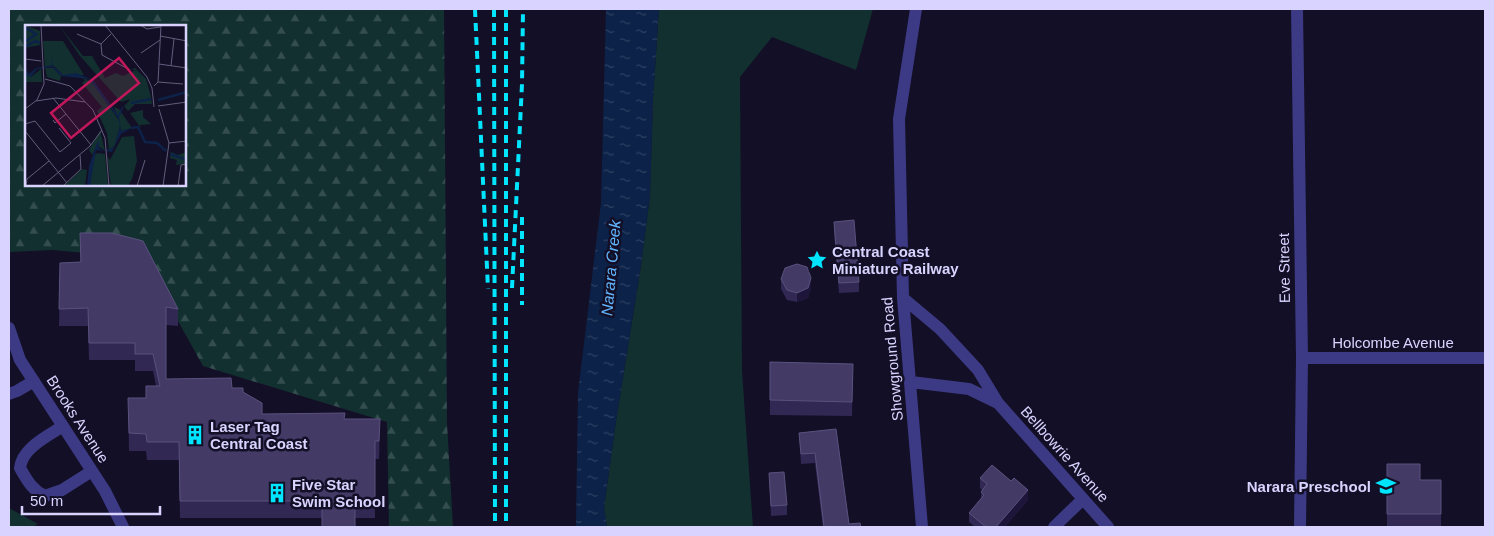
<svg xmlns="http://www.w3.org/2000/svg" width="1494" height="536" font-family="Helvetica,sans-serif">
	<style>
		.grass { fill: #12302f }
		.forest { fill: url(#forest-firs); fill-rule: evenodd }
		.water { fill: url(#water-ripples) }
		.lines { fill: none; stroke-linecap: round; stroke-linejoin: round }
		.minor { stroke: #3d3a85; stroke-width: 12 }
		.rail { stroke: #00e5ff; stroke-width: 4; stroke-dasharray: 8 6; stroke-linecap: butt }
		.wall { fill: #312854 }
		.shaded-wall { fill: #1d163a }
		.building { fill: #433a66; stroke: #5a527e }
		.labels { text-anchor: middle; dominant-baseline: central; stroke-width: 5; stroke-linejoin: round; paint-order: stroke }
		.poi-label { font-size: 15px; font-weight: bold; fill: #d9d4ff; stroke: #130f26; text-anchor: start }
		.street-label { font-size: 15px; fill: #d9d4ff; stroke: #130f26 }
		.water-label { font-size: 16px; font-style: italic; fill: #62b6ff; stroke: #130f26 }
		.inset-river { fill: none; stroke: #0c2248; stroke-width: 2.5 }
		.inset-road { fill: none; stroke: #625e7d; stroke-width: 1 }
		.view { fill: #c2185b; fill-opacity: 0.15; stroke: #c2185b; stroke-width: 2.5 }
		.inset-edge { fill: none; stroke: #d9d4ff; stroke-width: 2.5 }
	</style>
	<defs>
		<pattern id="forest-firs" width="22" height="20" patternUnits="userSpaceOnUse" patternTransform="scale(1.25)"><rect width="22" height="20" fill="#12302f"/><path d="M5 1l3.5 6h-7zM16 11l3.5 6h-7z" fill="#344d4e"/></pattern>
		<pattern id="water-ripples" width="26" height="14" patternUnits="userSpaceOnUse" patternTransform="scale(1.25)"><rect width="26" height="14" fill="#0c2248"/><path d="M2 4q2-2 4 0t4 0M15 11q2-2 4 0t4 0" fill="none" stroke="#2f4163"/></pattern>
	</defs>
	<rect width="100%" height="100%" fill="#130f26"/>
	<path class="grass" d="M659,9H873L856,70L772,37L740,77L742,371L753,527H607L604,508L616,421L640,272L650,196L653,99Z
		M9,508L38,524L32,527H9Z"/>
	<path class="forest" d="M9,9H444L447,423L453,527H389L387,422L203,366L143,258L52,250L9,252ZM26,26H185V185H26Z"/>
	<path class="water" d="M606,9H659L653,99L650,196L640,272L616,421L604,508L607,527H576L578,393L601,203Z"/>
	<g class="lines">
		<path class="minor" d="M916,9L899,119L903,298L922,527
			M1297,9L1302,358L1300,527
			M903,298L940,329L978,370L998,403L1108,527
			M9,328L20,360L105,491L123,527
			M1302,358H1485
			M911,382L969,389L998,403
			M9,394L17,391L34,381
			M63,426C48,436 22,448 20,468C27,480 32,490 45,496L62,490L92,471
			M1054,527L1083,499"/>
		<path class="rail" d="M475,9L488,289
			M494,9L495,527
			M506,9V527
			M522,217V305
			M512,288L522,84L523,9"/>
	</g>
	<path class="wall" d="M834,222L859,282V292L839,293L834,232Z
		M80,233L178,309V326L166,325V379L232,388L243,392L262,414L345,419L380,437L379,459H375V518H180L179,460H147L146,451H129L128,398H146L156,386L153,371H135V360H89L88,326H59L60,263L80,262Z
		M781,279L811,288L808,298L797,302L787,300L781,289Z
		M770,362L853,364L852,416L770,415Z
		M836,429L849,524L861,527H823L815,463L801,464L799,433Z
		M1387,464L1420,480H1441V527H1387Z
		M769,473L787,505V515L771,516Z
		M980,478L1028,500L1005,527H975L969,522V513L981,499V492L982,490L980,488Z"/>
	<path class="shaded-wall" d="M811,278V288L808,298L797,302V293Z
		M380,419V437L379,459V441Z
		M1028,490V500L1005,527H996Z"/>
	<path class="building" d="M854,220L859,282L839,283L834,222Z
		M80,233H112L143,241L178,309L166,307V379L231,378L232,388H243V392L262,403V414L345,413L344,419H380L379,441H375V501H355V527H322V501H180L179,442H147L146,434L129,433L128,398H146V386H160L153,354H135V343H89L88,308L59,309L60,263L81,262Z
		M797,264L807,267L811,278L808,288L797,293L787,290L781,279L785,268Z
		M770,362L853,364L852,402L770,400Z
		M836,429L849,524L860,523L861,527H824L815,453L801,454L799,433Z
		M1387,464H1420V480H1441V514H1387Z
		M992,465L1011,481L1014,478L1028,490L996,527H986L969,513L984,495L981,492L987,484L980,478Z
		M784,472L787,505L771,506L769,473Z"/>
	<defs>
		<symbol id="sight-bare" viewBox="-9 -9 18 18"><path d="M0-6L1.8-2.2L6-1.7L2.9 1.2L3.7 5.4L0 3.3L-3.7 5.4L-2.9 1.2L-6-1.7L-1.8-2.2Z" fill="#00e5ff" stroke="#130f26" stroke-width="2.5" paint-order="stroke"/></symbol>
		<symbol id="building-bare" viewBox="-9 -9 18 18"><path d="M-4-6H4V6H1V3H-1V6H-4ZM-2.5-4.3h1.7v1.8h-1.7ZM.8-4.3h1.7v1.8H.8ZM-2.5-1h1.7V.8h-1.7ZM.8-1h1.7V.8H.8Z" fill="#00e5ff" stroke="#130f26" stroke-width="2.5" paint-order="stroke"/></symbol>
		<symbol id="school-bare" viewBox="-9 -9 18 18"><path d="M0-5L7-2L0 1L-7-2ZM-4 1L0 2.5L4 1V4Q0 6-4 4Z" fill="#00e5ff" stroke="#130f26" stroke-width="2.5" paint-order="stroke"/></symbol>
	</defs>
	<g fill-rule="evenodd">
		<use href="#sight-bare" x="803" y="246" width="28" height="28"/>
		<use href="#building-bare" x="181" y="421" width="28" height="28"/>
		<use href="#school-bare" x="1372" y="472" width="28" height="28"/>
		<use href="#building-bare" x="263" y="479" width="28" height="28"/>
	</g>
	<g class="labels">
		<g class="poi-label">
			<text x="832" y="251">Central Coast<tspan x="832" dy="17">Miniature Railway</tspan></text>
			<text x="210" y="426">Laser Tag<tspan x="210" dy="17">Central Coast</tspan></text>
			<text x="292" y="484">Five Star<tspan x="292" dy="17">Swim School</tspan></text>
			<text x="1371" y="486" text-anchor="end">Narara Preschool</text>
		</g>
		<g class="street-label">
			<text transform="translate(1284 268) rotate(-91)">Eve Street</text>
			<text x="1393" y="342">Holcombe Avenue</text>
			<text transform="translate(892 359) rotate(-95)">Showground Road</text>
			<text transform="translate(78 419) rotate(57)">Brooks Avenue</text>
			<text transform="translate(1065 454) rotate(48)">Bellbowrie Avenue</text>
		</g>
		<g class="water-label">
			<text transform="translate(611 268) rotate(-85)">Narara Creek</text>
		</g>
	</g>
	<g transform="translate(25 25)">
		<rect width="161" height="161" fill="#130f26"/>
		<path d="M110,43L121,54L126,72L106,77L104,74L115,71L114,58L118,54L111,45H106ZM56,52L67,57L95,97L89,82L94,84L107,103L96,106L95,101L90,120L84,126L82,108L72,86L77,82L57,58L60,55Z" fill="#12302f"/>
		<path d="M0,0L15,6V20L0,23ZM34,0L58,31H67L80,53L91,48L98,51L111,45L118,54L114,58L118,64L115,71L96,77L55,31ZM18,16H38L59,50H38L28,40L20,42ZM20,43H28L36,51L35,56L22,52ZM0,44L6,52L16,44L17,57H0ZM126,72L127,79H110L103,86L99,81L105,75ZM118,85V92L126,99L115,100L116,103L105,88ZM75,106L80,126L72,120L67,130L64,125ZM146,127L153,130L161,127V139L151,140L152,135L145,133Z" fill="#12302f"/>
		<path d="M109,111L112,136L107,154L103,161H86L82,131L85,135L97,112ZM73,128L80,129L83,161H65L69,130ZM57,144L62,145L60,161H39Z" fill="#12302f"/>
		<path d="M26,32L28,36V41L38,50L51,48L68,55L93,90L97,82L107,78L99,81L94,93L96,106L107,103L96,109L87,127L71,125L65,161H62L64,141L72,118L74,116V123L79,126L89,122L95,102L93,93L64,54L36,51L27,42L12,44L6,52L1,50L0,42L4,49L11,43L28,40Z" fill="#0c2248"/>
		<path class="inset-river" d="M0,2L11,9L0,17M0,22L10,16L15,18M133,75L162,67M106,78L126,74M106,103L113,102L120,117L132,118L141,126M145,129L162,135"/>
		<path class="inset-road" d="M80,0L122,52L127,63L129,82M115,0L122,4L135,2M52,9L76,19M86,9L76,19L77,30L105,45M135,11L162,16M116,28L135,15M0,34L16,36M134,39L162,43M146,41L149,14M20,54L45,61L68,85L80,113L84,161M133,57L158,59M129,61L133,57L136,0M28,73L66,120M11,76L31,73L60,77M133,81L162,77M0,84L12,75L19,59L16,0M134,84L144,118L138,161M28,95L30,98L41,89M0,99L10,96L35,127L46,118L34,103M0,106L42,158M144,118L162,116M1,161L2,154L24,136M17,161L65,121L77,105M38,161L56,144L55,130M112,161L120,135M153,161L156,140L162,139"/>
		<path class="view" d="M94,33L114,58L46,113L26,88Z"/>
		<rect width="161" height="161" class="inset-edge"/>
	</g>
	<rect width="1494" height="536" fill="none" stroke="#d9d4ff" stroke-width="20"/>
	<path d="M22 506v8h138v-8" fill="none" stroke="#d9d4ff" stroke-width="2.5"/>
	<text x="30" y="506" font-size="15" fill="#d9d4ff" stroke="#130f26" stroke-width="4" paint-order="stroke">50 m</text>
</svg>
